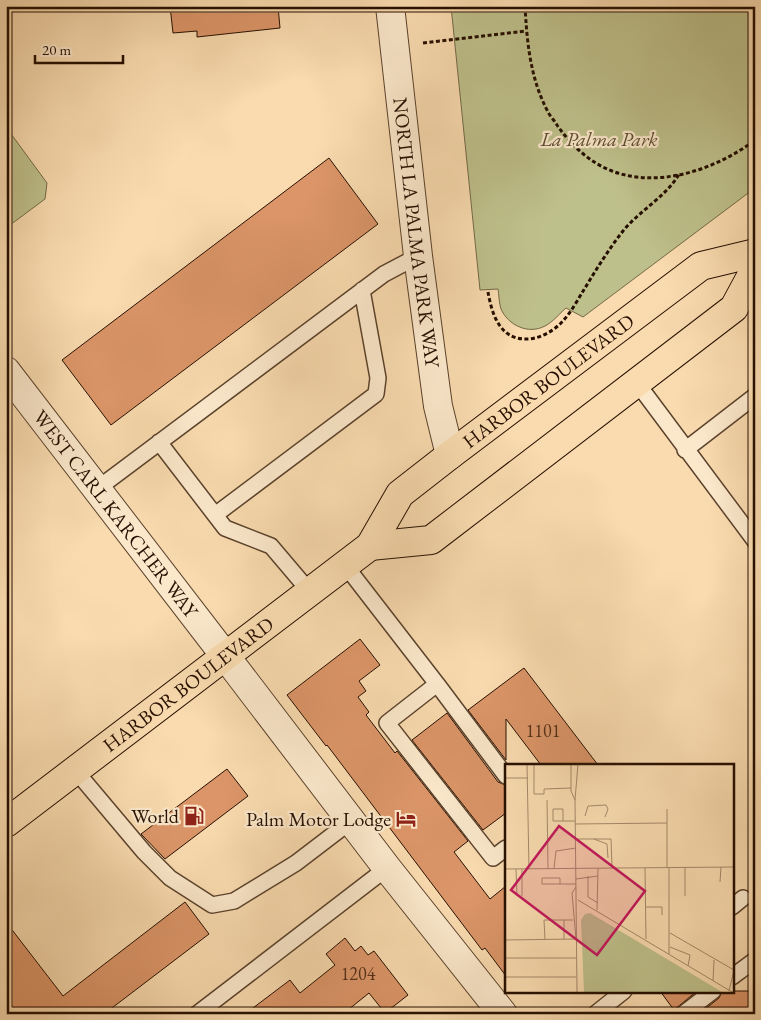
<svg xmlns="http://www.w3.org/2000/svg" width="761" height="1020" font-family="'EB Garamond',serif">
	<style>
		.green { fill: #bec08b; stroke: #726846 }
		.building { fill: #db9568; stroke: #260f00 }
		.lines { fill: none; stroke-linecap: round; stroke-linejoin: round }
		.service-casing { stroke: #5b422c; stroke-width: 18 }
		.minor-casing { stroke: #5b422c; stroke-width: 30 }
		.tertiary-casing { stroke: #5b422c; stroke-width: 30 }
		.primary-casing { stroke: #260f00; stroke-width: 30 }
		.path { stroke: #260f00; stroke-width: 3; stroke-dasharray: 4 2.5; stroke-linecap: butt }
		.service { stroke: #fbe8cb; stroke-width: 15 }
		.minor { stroke: #fbe8cb; stroke-width: 28 }
		.tertiary { stroke: #fbe8cb; stroke-width: 28 }
		.primary { stroke: #f9dbaf; stroke-width: 28 }
		.labels { text-anchor: middle; dominant-baseline: central; stroke-width: 4.5; stroke-linejoin: round; paint-order: stroke }
		.number-label { font-size: 18px; fill: #53301a }
		.park-label { font-size: 20px; font-style: italic; fill: #5b4d31; stroke: #fbe8cb }
		.street-label { font-size: 20px; fill: #260f00; stroke: #fbe8cb }
		.poi-label { font-size: 20px; fill: #260f00; stroke: #fbe8cb; text-anchor: end }
		.inset-road { fill: none; stroke: #a58969; stroke-width: 1 }
		.view { fill: #c2185b; fill-opacity: 0.15; stroke: #c2185b; stroke-width: 2.5 }
		.inset-edge { fill: none; stroke: #260f00; stroke-width: 2.5 }
	</style>
	<rect width="100%" height="100%" fill="#f9dbaf"/>
	<filter id="stains"><feTurbulence type="fractalNoise" baseFrequency=".004" numOctaves="4"/><feColorMatrix values="0 0 0 0 .2 0 0 0 0 .09 0 0 0 0 .02 0 0 0 .5 -.17"/></filter>
	<radialGradient id="worn" r=".72"><stop offset=".6" stop-color="#630" stop-opacity="0"/><stop offset="1" stop-color="#630" stop-opacity=".3"/></radialGradient>
	<path class="green" d="M451,6H755V188L583,317L566,308C559,314 553,322 545,326C528,335 508,325 501,309C499,303 499,295 498,289L480,290Z
		M6,127L47,183L45,199L6,228Z"/>
	<path class="building" d="M170,6H278L280,28L197,37V31L173,33Z
		M329,158L378,224L111,425L62,360Z
		M360,639L380,665L359,681L366,691L358,697L369,712L366,715L395,753L397,751L468,841L454,852L490,899L506,886V976L485,948L482,950L327,745L326,746L287,695Z
		M524,668L598,765H541L506,719V760L468,710Z
		M447,713L498,782L506,785V813L483,830L412,740Z
		M227,769L248,796L165,859L141,834Z
		M185,902L209,934L104,1014H6V922L63,996Z
		M345,938L355,951L361,946L368,955L374,951L408,995L385,1013L369,993L343,1014H245L290,980L300,993L335,965L326,954Z
		M660,991H697L674,1010Z
		M722,991H755V1014H699L719,998Z"/>
	<g class="lines">
		<defs>
			<path id="service" d="M637,383L755,541
				M159,442L225,528L271,546L310,592
				M685,450L755,396
				M97,489L384,274L418,256
				M215,515L376,394L378,378L362,290
				M345,565L437,684L387,723L493,858L506,848
				M437,684L506,776
				M75,770L144,852L170,878L212,905L234,901L296,863L351,821
				M732,907L743,898
				M732,977L755,960
				M197,1014L387,868
				M595,1014L624,991
				M683,1014L713,991"/>
			<g id="minor">
				<path id="s1" d="M390,6L418,256L438,406L450,455"/>
				<path id="s2" d="M6,371L226,657"/>
			</g>
			<path id="tertiary" d="M226,657L387,868L503,1014"/>
			<g id="primary">
				<path d="M370,546L431,540L734,308L755,269"/>
				<path id="s3" d="M6,823L370,546L400,494L450,455L701,266L755,253"/>
			</g>
		</defs>
		<use href="#service" class="service-casing"/>
		<use href="#minor" class="minor-casing"/>
		<use href="#tertiary" class="tertiary-casing"/>
		<use href="#primary" class="primary-casing"/>
		<path class="path" d="M525,6C527,42 530,77 547,110C549,115 554,120 557,125C570,144 590,163 612,171C659,189 717,169 755,140
			M423,43L526,31
			M488,292C491,309 497,333 517,338C533,342 550,334 561,323C571,313 578,299 585,288C597,268 609,249 623,231C639,211 668,195 679,174"/>
		<use href="#service" class="service"/>
		<use href="#minor" class="minor"/>
		<use href="#tertiary" class="tertiary"/>
		<use href="#primary" class="primary"/>
	</g>
	<defs>
		<symbol id="fuel-bare" viewBox="-9 -9 18 18"><path d="M-5.5-6h7V0h2V4h1.3V-2.5L3-4.5l.8-.8L6-3V5H2.5V1h-1V6h-7ZM-4.2-4.7v3.2H.2V-4.7Z" fill="#8f2418" stroke="#fbe8cb" stroke-width="2.5" paint-order="stroke"/></symbol>
		<symbol id="hotel-bare" viewBox="-9 -9 18 18"><path d="M-6-4.5h1.5V1H6V5H4.5V3h-9V5H-6ZM-4 0a1.8 1.8 0 1 1 3.6 0ZM.5 0V-2.5h3Q6-2.5 6 0Z" fill="#8f2418" stroke="#fbe8cb" stroke-width="2.5" paint-order="stroke"/></symbol>
	</defs>
	<g fill-rule="evenodd">
		<use href="#fuel-bare" x="180" y="802" width="28" height="28"/>
		<use href="#hotel-bare" x="392" y="805" width="28" height="28"/>
	</g>
	<g class="labels">
		<g class="number-label">
			<text x="543" y="730">1101</text>
			<text x="358" y="973">1204</text>
		</g>
		<g class="park-label">
			<text x="599" y="139">La Palma Park</text>
		</g>
		<g class="street-label">
			<text stroke="none"><textPath href="#s1" startOffset="228">NORTH LA PALMA PARK WAY</textPath></text>
			<text stroke="none"><textPath href="#s3" startOffset="704">HARBOR BOULEVARD</textPath></text>
			<text stroke="none"><textPath href="#s2" startOffset="180">WEST CARL KARCHER WAY</textPath></text>
			<text stroke="none"><textPath href="#s3" startOffset="229">HARBOR BOULEVARD</textPath></text>
		</g>
		<g class="poi-label">
			<text x="179" y="816">World</text>
			<text x="391" y="819">Palm Motor Lodge</text>
		</g>
	</g>
	<g transform="translate(505 764)">
		<rect width="229" height="229" fill="#f9dbaf"/>
		<path d="M85,149L217,228H79L76,156L80,150Z" fill="#bec08b"/>
		<path class="inset-road" d="M22,0L24,105M29,0V30H39V25L66,24M66,0V27L70,36M0,14H23M42,36L43,104M162,45V103M80,52L83,42L101,41L103,45L100,53M58,57H48V45H58V57H70M70,60L162,59M70,75H106L107,104M89,75L102,80L103,94M164,103V190M180,103V132M49,104L51,87L71,84M140,104L141,175M0,105L229,103M11,105L12,132M17,105V132M83,112V133L93,139M71,115L93,112M215,118L216,103M55,120H37V114H55V120H71M73,136L227,228M140,143H157V151M92,146L93,104M59,156V175M165,169L229,206M71,175L67,129L71,123M0,176L71,175M40,176L39,156H68M165,183L185,191L183,202M0,194H71M0,213H71M208,217L209,196M224,227L229,206M72,228L70,36L73,0"/>
		<path class="view" d="M54,62L140,127L92,191L6,126Z"/>
		<rect width="229" height="229" class="inset-edge"/>
	</g>
	<rect width="761" height="1020" fill="none" stroke="#f9dbaf" stroke-width="25"/>
	<rect x="8" y="8" width="746" height="1005" fill="none" stroke="#260f00" stroke-width="2.5"/>
	<rect x="12" y="12" width="736" height="995" fill="none" stroke="#260f00"/>
	<path d="M35 55v8h88v-8" fill="none" stroke="#260f00" stroke-width="2.5"/>
	<text x="42" y="55" font-size="15" fill="#260f00" stroke="#fbe8cb" stroke-width="4" paint-order="stroke">20 m</text>
	<rect width="100%" height="100%" filter="url(#stains)"/>
	<rect width="100%" height="100%" fill="url(#worn)"/>
</svg>
